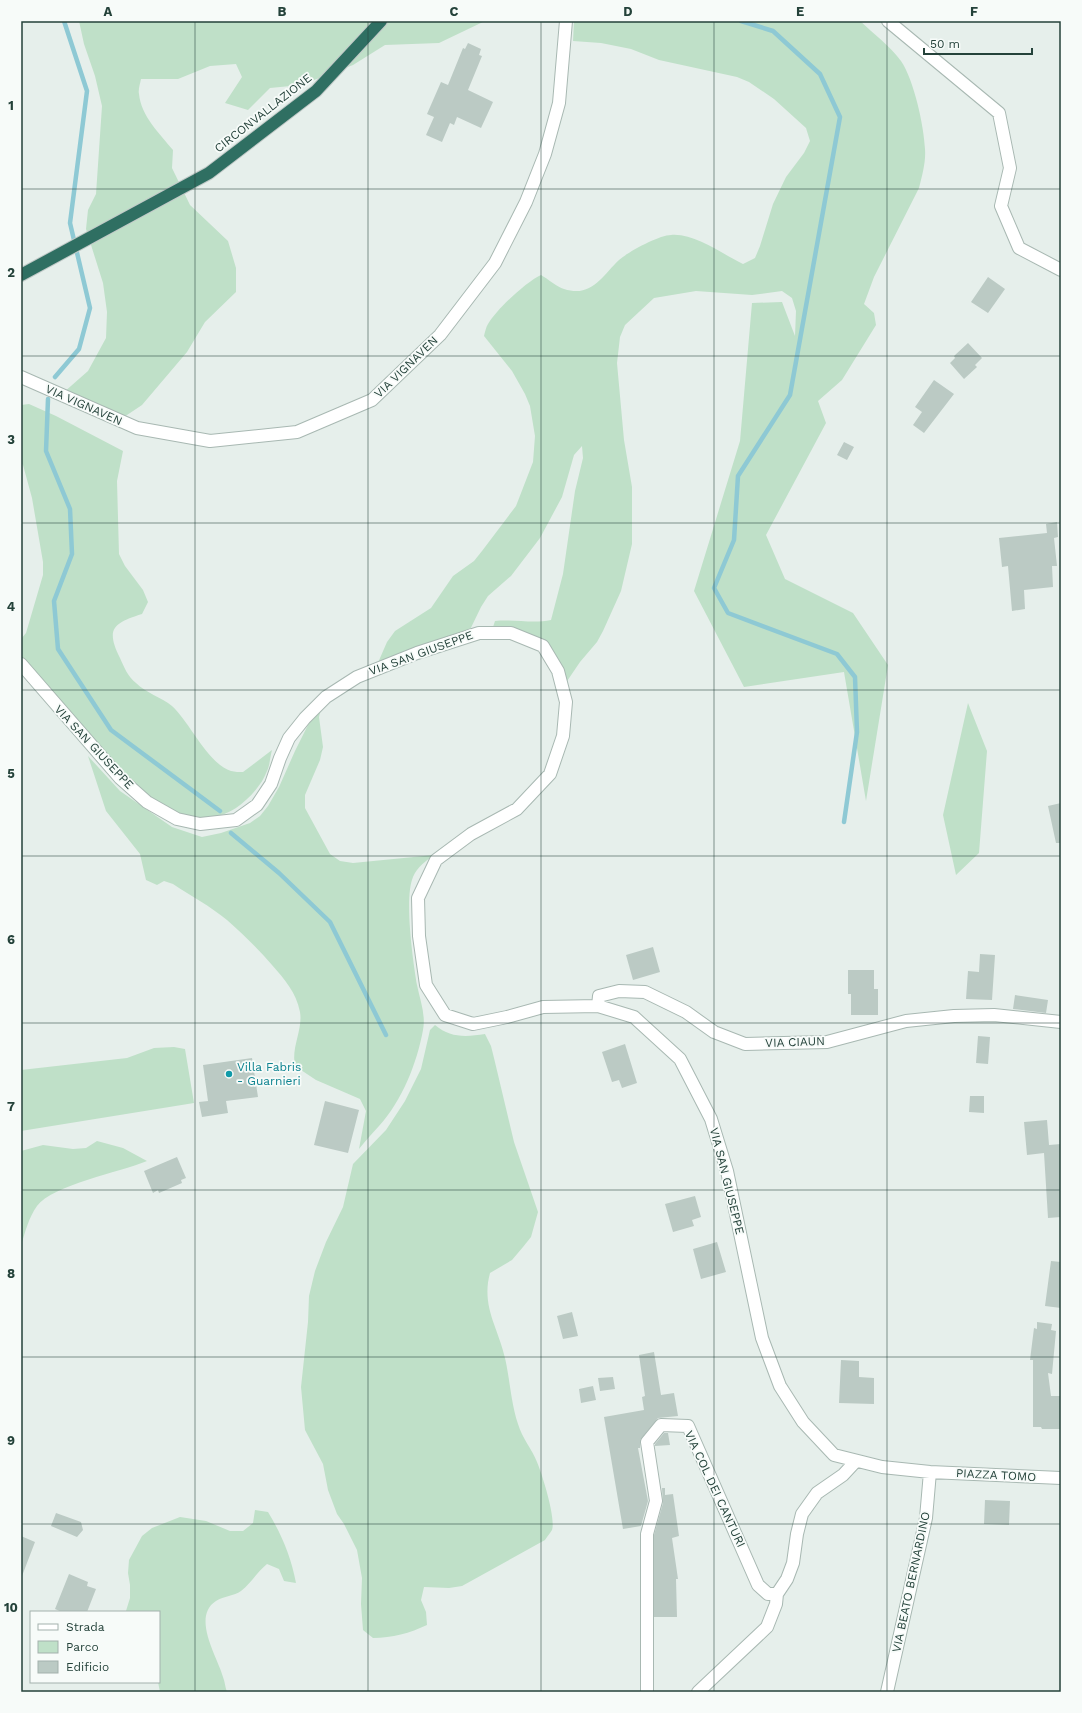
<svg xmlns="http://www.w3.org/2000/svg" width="1082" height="1713" font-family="'Work Sans',sans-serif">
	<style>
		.green { fill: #bfe0c8 }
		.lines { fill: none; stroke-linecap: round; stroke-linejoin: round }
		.stream { stroke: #8ec9d4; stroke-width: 4.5 }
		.building { fill: #bbcac4 }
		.minor-casing { stroke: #a8b8b2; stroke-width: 14 }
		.highway-casing { stroke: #c2cac8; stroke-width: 14 }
		.minor { stroke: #fff; stroke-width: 12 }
		.highway { stroke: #2f6f62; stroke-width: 12 }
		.grid { fill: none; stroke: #24423a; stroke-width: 1; stroke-opacity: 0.55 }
		.culture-dot { fill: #0f9aa8; stroke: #f7fbf9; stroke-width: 1.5 }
		.labels { text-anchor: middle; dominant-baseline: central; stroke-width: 3.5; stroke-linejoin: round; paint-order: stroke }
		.street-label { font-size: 12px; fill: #24423a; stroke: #f7fbf9 }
		.culture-label { font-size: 12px; fill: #0d838f; stroke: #f7fbf9; text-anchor: start }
		.neatline { fill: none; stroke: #24423a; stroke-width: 1.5 }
		.grid-label { font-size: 13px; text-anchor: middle; font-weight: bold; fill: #24423a }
	</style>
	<rect width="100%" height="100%" fill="#e6efeb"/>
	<path class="green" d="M79,21H485L439,43L385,45L353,65L301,85L270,88L248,110L225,103L242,77L236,64L210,66L178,79H141C140,84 138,90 139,94C141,116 160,134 173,150L172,168L190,205L228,241L236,268V292L205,322L187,352L142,405L124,417L63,393L88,371L106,338L107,312L103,283L86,229L88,210L96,194L102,106L95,76L84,44Z
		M574,21H860C874,34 890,46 901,61C914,80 924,126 925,149C926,162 922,176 919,188L874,277L864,304L874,313L876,325L842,380L818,401L826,423L766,535L785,579L853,613L888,665L866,801L844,672L744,687L694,591L740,441L752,303L782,302L795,336L796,311L792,298L782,291L752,295L696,291L654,298L625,325L620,337L617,363L624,440L632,487V544L621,591L603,631L597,642L580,662L561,690L543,648L491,633L495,621C514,619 533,624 551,620L563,574L575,491L583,458L582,446L574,455L562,497L540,538L511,576L488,596L481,607L466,638L377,665L387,642L395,631L431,608L453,576L474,561L482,551L516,506L533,462L535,436L530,406L525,394L512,371L484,336C485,332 486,327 488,324C497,309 526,282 541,275C548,279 557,287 564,289C592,298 602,276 619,260C628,252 659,235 671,235C695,233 722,254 743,264L755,258L760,246L773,204L786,177L804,153L810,141L806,128L774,99L749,82L737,77L659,60L631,49L601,43L573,41Z
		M29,404L56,416L123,451L117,481L119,554L125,566L143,590L148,602L142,614C114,623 105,628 120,658C124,667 128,677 136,683C146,693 161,697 172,706C189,721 208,764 231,771C235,772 239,772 243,772L272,750C270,757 270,765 267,771C262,785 248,800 236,808C219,819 199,821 179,813C146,802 111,759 88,734C66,709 43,685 21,660V639L26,633L43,575V562L32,498L23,465L21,463V405Z
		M968,703L987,751L979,853L956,875L943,815Z
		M322,705L319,717L323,747L320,760L305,795V808L330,854L340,861L353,863L434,855C426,861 417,867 413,877C404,898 413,961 417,985C420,1000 426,1015 423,1030C417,1063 402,1101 379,1126C372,1134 365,1141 359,1149L366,1111L360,1099L316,1080L295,1066C291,1047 303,1030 300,1012C296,992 285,980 272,965C258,949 243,934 227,920C210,906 191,896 173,884L164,881L157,885L146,880L140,854L106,811L88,756L120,791L172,827L202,837L221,833L250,823L260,816L268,806L279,787L295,751L308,725Z
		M435,1025C450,1038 466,1037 485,1034L491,1046L494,1058L514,1142L538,1212L531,1237L523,1247L512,1260L490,1273C481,1306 498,1327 505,1358C510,1380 511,1403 518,1424C522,1438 532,1449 537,1462C542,1474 556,1518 552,1530C550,1533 547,1537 545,1540L462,1586L449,1588L424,1587L421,1600L426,1612L427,1625C410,1633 392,1638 373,1638L363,1630L361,1604L362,1578L357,1550L344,1524L337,1514L328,1490L323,1464L305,1430L301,1387L308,1322L309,1296L315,1271L326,1242L343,1207L353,1164L386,1130L405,1101L421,1069L430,1030Z
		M174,1047L185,1049L194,1103L21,1131V1070L127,1058L154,1048Z
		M97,1141L123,1148L147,1161C121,1172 52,1185 37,1206C29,1217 25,1232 21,1246V1151L43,1145L73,1149L86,1148Z
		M255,1510L268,1512C282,1535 291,1557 296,1583L284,1581L279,1569L267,1564C257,1572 251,1583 241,1591C234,1596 224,1596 216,1601C191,1617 218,1658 223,1677C225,1682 225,1687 227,1692H160L158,1682L159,1612H127L126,1611L130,1598V1585L128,1573L129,1560L142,1536L152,1528L180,1517L206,1521L230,1531H243L253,1523Z"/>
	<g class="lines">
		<path class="stream" d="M741,21L773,31L820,74L840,117L790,395L738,476L734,540L714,588L728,613L837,654L855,677L857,732L844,822
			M55,377L79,349L90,308L70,223L87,91L64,21
			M48,399L46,451L70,509L72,554L54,601L58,649L111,730L220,811
			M231,833L279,873L330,922L386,1035"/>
	</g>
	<path class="building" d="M468,43L481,49L479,55L482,56L468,90L493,102L481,128L457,117L454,125L450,123L442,142L426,135L434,117L427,114L441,82L448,85L463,48L465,49Z
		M988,277L1005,289L988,313L971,302Z
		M968,343L982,358L975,365L977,367L964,379L950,363L955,358L954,356Z
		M934,380L954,394L924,433L913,425L922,412L915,407Z
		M844,442L854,447L847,460L837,455Z
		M1057,522L1058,537L1054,538L1057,566H1052L1053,587L1024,590L1025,609L1012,611L1008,566L1002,567L999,538L1047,533L1046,524Z
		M1061,803V843H1056L1048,806Z
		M653,947L660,972L633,980L626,955Z
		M980,954L995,955L992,1000L966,999L968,971L979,972Z
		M848,970H874V989H878V1015H851V994H848Z
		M1015,995L1048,1000L1046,1013L1013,1009Z
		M978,1036L990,1037L988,1064L976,1063Z
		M625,1044L637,1083L622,1088L619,1080L612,1082L602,1052Z
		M252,1058L258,1097L226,1101L228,1113L202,1117L199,1102L208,1101L203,1065Z
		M970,1096H984V1113L969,1112Z
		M325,1101L359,1110L348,1153L314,1145Z
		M1047,1120L1049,1145L1061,1144V1217L1048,1218L1044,1153L1027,1155L1024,1122Z
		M177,1157L186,1178L181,1180L182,1183L159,1193L158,1190L153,1193L144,1171Z
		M695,1196L701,1217L692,1220L694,1226L673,1232L665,1204Z
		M717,1242L726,1272L701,1279L693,1249Z
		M1051,1261L1061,1262V1308L1045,1306Z
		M572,1312L578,1336L563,1339L557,1316Z
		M1037,1322L1052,1324L1051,1330L1056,1331L1052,1374L1048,1373L1051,1396H1061V1429H1042L1041,1427H1033V1360H1030L1034,1328L1037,1329Z
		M654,1352L661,1395L674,1393L678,1416L658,1418L640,1440V1448H638L648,1501L641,1526L623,1529L604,1417L644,1410L642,1397L645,1396L639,1355Z
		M841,1360L859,1361V1377L874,1378V1404L839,1403Z
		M613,1377L615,1389L600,1391L598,1378Z
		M593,1386L596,1400L581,1403L579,1389Z
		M664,1433H668L670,1445L655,1446V1444Z
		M662,1488H665V1495L673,1494L679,1536L672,1538L678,1579H676L677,1617H654V1535L663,1503Z
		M985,1500L1010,1501L1009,1525L984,1524Z
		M56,1513L81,1522L83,1530L77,1537L51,1526Z
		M21,1536L35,1542L22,1576H21Z
		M69,1574L88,1582L87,1586L96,1589L87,1612H62L55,1609Z"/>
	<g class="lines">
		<defs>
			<path id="minor" d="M888,21L999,113L1010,168L1001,206L1019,248L1061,270
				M21,377L137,428L210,441L297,432L372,400L440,335L495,263L526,202L545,154L559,103L566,21
				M21,664L120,778L147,802L177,819L200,824L236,820L257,805L271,784L280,758L289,738L305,718L326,697L357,677L417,653L479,633H511L543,646L558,671L566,702L563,736L550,774L517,809L471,834L436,860L418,898L419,936L426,985L445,1015L473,1024L507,1017L543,1007L598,1006L634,1017L680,1059L711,1119L727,1171L762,1338L780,1386L803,1422L834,1455L882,1467L930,1472L1061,1478
				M598,1006L599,996L619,991L645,992L686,1012L714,1032L745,1044L827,1042L906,1021L954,1016L994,1015L1061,1022
				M647,1692V1534L656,1501L647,1442L661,1425L688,1426L758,1585L768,1594H777
				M698,1692L767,1627L776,1604L777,1594L787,1579L793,1563L797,1534L802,1514L817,1493L843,1475L856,1461
				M887,1692L926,1518L930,1472"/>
			<path id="highway" d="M21,275L209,173L316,91L381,21"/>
		</defs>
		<use href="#minor" class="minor-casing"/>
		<use href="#highway" class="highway-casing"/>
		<use href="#minor" class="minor"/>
		<use href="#highway" class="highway"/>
	</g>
	<path class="grid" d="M195,21V1692M368,21V1692M541,21V1692M714,21V1692M887,21V1692M21,189H1061M21,356H1061M21,523H1061M21,690H1061M21,856H1061M21,1023H1061M21,1190H1061M21,1357H1061M21,1524H1061"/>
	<circle class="culture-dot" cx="229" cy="1074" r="4"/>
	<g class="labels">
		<g class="street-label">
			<text transform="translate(263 113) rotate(-38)">CIRCONVALLAZIONE</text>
			<text transform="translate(406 367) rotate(-44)">VIA VIGNAVEN</text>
			<text transform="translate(84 405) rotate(24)">VIA VIGNAVEN</text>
			<text transform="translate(421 653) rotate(-20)">VIA SAN GIUSEPPE</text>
			<text transform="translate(94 747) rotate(47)">VIA SAN GIUSEPPE</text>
			<text transform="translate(795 1042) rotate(-2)">VIA CIAUN</text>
			<text transform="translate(727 1181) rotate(76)">VIA SAN GIUSEPPE</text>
			<text transform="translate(996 1475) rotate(3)">PIAZZA TOMO</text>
			<text transform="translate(715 1489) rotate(65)">VIA COL DEI CANTURI</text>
			<text transform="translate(911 1582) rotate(-78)">VIA BEATO BERNARDINO</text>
		</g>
		<g class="culture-label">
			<text x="237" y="1067">Villa Fabris<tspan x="237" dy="14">- Guarnieri</tspan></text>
		</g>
	</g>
	<rect width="1082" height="1713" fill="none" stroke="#f7fbf9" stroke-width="44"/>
	<rect x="30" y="1611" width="130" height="72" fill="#f7fbf9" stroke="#a3b1ad"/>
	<rect x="38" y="1624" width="20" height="6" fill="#ffffff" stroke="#a3b1ad"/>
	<text x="66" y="1631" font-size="12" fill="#24423a">Strada</text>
	<rect x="38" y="1641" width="20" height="12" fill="#bfe0c8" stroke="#a3b1ad"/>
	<text x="66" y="1651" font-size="12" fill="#24423a">Parco</text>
	<rect x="38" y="1661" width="20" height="12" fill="#bbcac4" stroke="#a3b1ad"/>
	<text x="66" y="1671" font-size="12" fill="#24423a">Edificio</text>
	<path d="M924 48v6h108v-6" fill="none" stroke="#24423a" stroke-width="2"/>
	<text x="930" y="48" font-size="12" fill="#24423a" stroke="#f7fbf9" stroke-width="3" paint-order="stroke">50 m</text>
	<rect x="22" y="22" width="1038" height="1669" class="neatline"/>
	<g class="grid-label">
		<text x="108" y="16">A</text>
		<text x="282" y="16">B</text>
		<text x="454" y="16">C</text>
		<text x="628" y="16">D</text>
		<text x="800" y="16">E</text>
		<text x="974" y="16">F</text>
		<text x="11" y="110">1</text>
		<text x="11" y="277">2</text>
		<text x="11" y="444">3</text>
		<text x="11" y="611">4</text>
		<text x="11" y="778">5</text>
		<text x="11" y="944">6</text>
		<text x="11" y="1111">7</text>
		<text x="11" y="1278">8</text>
		<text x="11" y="1445">9</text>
		<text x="11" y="1612">10</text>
	</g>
</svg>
